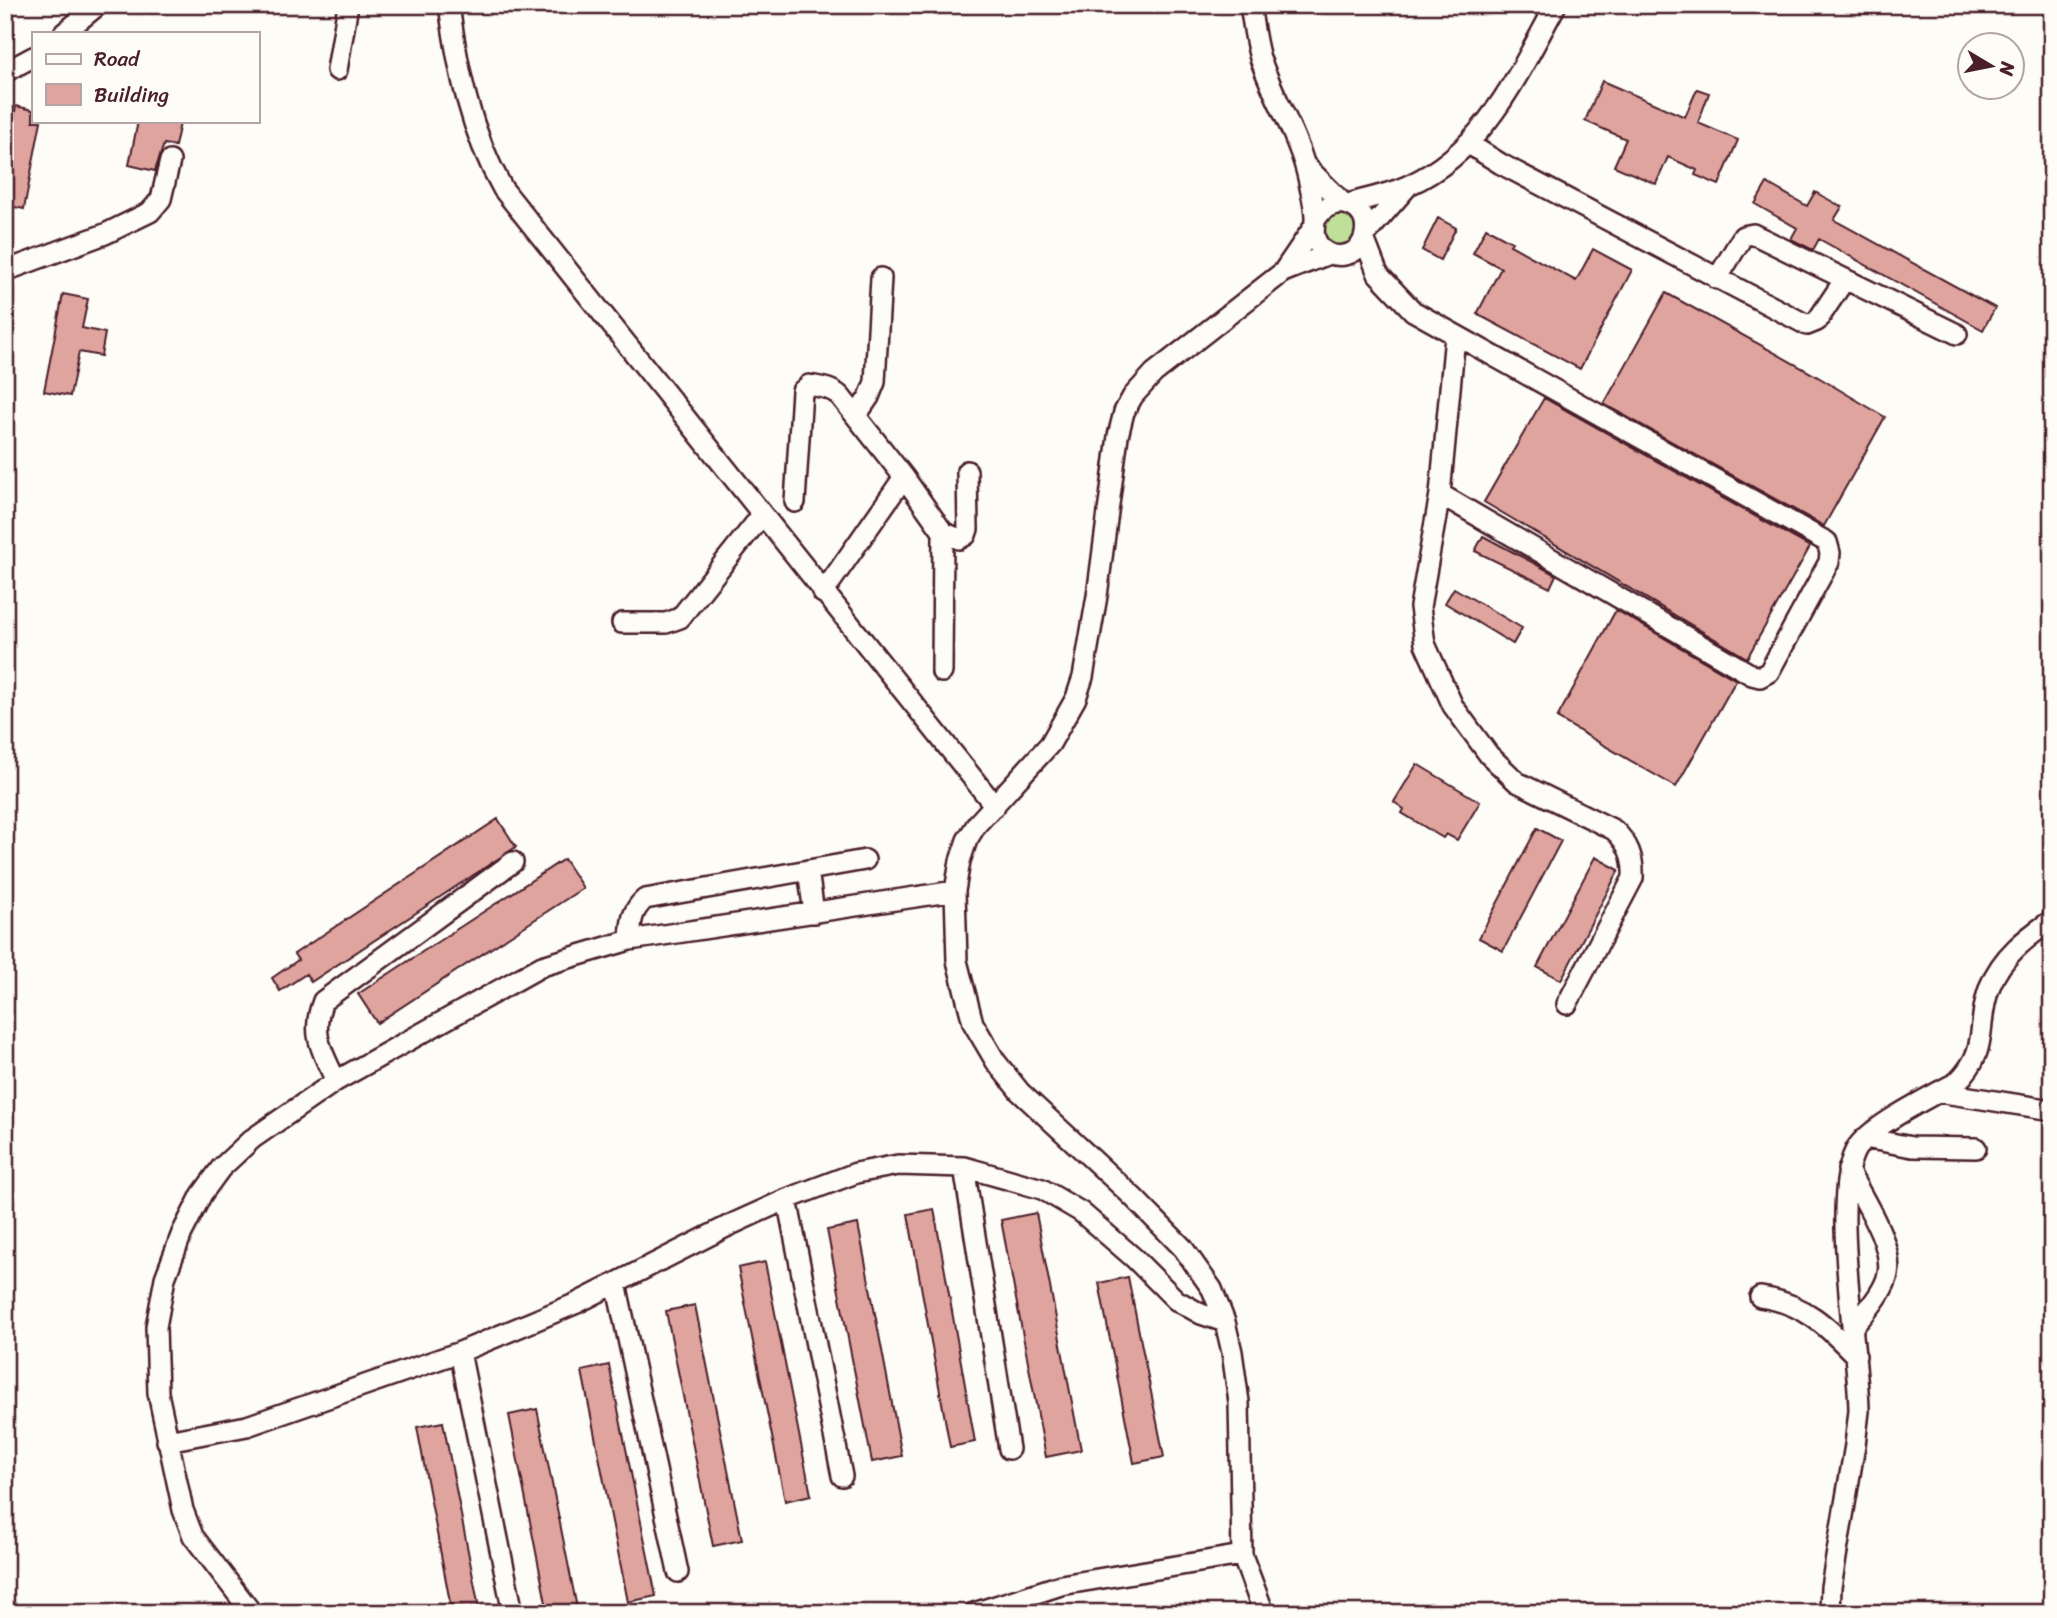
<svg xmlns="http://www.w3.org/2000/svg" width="2057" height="1618" font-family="Sriracha,sans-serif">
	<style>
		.green { fill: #bee099; stroke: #848062; stroke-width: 2 }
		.building { fill: #dea49d; stroke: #4a1f2b; stroke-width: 2 }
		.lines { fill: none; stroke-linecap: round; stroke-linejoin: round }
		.minor-casing { stroke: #4a1f2b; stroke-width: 24 }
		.minor { stroke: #fdfcf7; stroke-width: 19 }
	</style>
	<rect width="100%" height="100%" fill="#fdfcf7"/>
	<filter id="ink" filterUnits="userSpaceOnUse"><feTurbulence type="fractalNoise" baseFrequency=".0143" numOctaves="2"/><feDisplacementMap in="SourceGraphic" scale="14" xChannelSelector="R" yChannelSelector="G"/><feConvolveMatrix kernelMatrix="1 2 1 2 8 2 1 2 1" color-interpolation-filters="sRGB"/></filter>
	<g filter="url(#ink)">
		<path class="green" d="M1323 230a17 17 0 1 1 34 0a17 17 0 1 1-34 0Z"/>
		<path class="building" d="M1602,81L1685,117L1697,89L1709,93L1698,123L1738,140L1719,185L1695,175L1697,170L1668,157L1656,184L1614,166L1626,139L1585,121Z
			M16,106L33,110V121H41L24,209L5,205V161Z
			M138,121H167L180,123L175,146L164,144L155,171L129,165Z
			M1767,183L1807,206L1815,192L1842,207L1834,220L1995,308L1983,330L1819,239L1813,250L1791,239L1797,228L1755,204Z
			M1438,218L1456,228L1440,260L1422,250Z
			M1486,228L1512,242L1510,245L1576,281L1593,249L1632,270L1580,369L1477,314L1501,268L1473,253Z
			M1666,293L1813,374L1885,417L1824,526L1604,404Z
			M63,294L88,299L82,328L105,333L101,356L79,352L70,396L44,391Z
			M1544,398L1810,547L1747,658L1484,502Z
			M1483,536L1556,575L1550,588L1475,551Z
			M1454,588L1522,628L1513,644L1445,603Z
			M1616,610L1736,680L1676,787L1557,718Z
			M1417,764L1480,802L1457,840L1446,834L1443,838L1402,813L1404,809L1394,802Z
			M498,819L516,847L311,982L306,974L280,991L272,978L298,960L294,954Z
			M1537,828L1561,841L1503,951L1479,938Z
			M1595,857L1619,870L1561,980L1537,967Z
			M564,859L583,888L377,1023L358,994Z
			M934,1209L975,1442L950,1447L908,1214Z
			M1036,1213L1081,1450L1046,1457L1001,1220Z
			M858,1224L902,1456L872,1462L827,1230Z
			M765,1262L811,1495L785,1501L738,1268Z
			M1128,1277L1164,1457L1134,1463L1099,1283Z
			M695,1305L742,1540L713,1546L666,1311Z
			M609,1365L656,1596L628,1602L582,1371Z
			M537,1409L578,1613H548L509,1415Z
			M443,1422L480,1613H452L417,1427Z"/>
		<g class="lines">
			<defs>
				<path id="minor" d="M449,5C458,70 470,131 503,189L995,806
					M1250,5C1253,22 1255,41 1260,58C1274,99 1300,138 1309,182C1311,193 1315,207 1315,218C1315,228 1312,235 1318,244C1329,262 1358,258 1364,238C1374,206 1333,190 1316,219
					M64,33L98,5
					M337,70L348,5
					M5,72L33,57
					M1469,144L1501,164L1807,325L1817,321L1845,279
					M1305,165L1343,203
					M1348,204C1368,198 1390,194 1409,185C1485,151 1518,74 1556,5
					M1365,235L1408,186
					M1364,238L1378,274L1413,311L1827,542L1830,553L1829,562L1769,672L1760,677L1752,675L1440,494
					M5,271L105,234L150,212L161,199L170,161
					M1283,272L1313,228
					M1717,279L1743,236L1753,234L1957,334
					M1455,336L1440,494L1420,607L1425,644L1453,706L1489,755L1517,782L1614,830C1628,843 1634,857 1633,878L1567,1004
					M856,416L869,397L875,382L881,278
					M904,477L943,532L959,539L966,535L968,529L967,471
					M795,502L802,391L809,385C821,387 831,388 840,396L904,477L823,593
					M622,623H666L680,618L762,515
					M942,672L943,532
					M808,870L814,913
					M630,940C631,923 631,911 645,899L865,860
					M336,1081C322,1051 310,1034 323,1001L513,862
					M1938,1092L2052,1110
					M1865,1138L1912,1147L1976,1148
					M964,1167L1009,1449
					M1848,1170C1861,1196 1897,1248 1887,1278C1881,1296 1865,1313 1852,1328
					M787,1199L842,1476
					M616,1283L678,1572
					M1760,1297C1804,1303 1827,1326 1856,1356
					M460,1352L513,1613
					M167,1441L247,1426L460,1352L577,1303L730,1225L787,1199L856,1173L898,1165L964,1167L1042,1189L1081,1212L1134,1258L1176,1300L1201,1314L1225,1322
					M252,1613L193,1536L183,1510L158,1393L156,1327L165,1278L182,1233L202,1194L221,1168L252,1139L336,1081L542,966L630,940L955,891
					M974,1613L1061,1585L1242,1555
					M1264,1613L1242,1555L1239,1402L1232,1352L1225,1322L1212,1289L1183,1248L1133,1197L1020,1092L996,1062L973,1023L957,961L955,891L960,861L967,840L977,824L1050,744L1076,698L1083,677L1097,596L1118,436L1124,412L1133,396L1154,373L1283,272L1329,254
					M1830,1613L1831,1587L1855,1445L1859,1411C1859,1354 1828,1187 1858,1146C1873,1125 1933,1095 1957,1082C1991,1049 1975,1024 1990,986C2002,956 2026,938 2052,920"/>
			</defs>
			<use href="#minor" class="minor-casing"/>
			<use href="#minor" class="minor"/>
		</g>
	</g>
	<rect width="2057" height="1618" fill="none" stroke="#fdfcf7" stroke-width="28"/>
	<rect x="14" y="14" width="2029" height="1590" fill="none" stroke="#4a1f2b" stroke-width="2.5" filter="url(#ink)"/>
	<rect x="32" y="32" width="228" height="91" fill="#fdfcf7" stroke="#b5a4a5" stroke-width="2"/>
	<rect x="46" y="54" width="35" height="10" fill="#fdfcf7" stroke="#b5a4a5" stroke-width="2"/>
	<text x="94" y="66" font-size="21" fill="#4a1f2b">Road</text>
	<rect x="46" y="84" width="35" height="21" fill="#dea49d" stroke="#b5a4a5" stroke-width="2"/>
	<text x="94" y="102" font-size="21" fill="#4a1f2b">Building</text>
	<g transform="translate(1991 66) rotate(100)"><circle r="33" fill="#fdfcf7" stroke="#b5a4a5" stroke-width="2"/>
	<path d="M0-5L12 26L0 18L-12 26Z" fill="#4a1f2b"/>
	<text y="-10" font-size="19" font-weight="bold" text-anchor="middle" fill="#4a1f2b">N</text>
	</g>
</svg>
